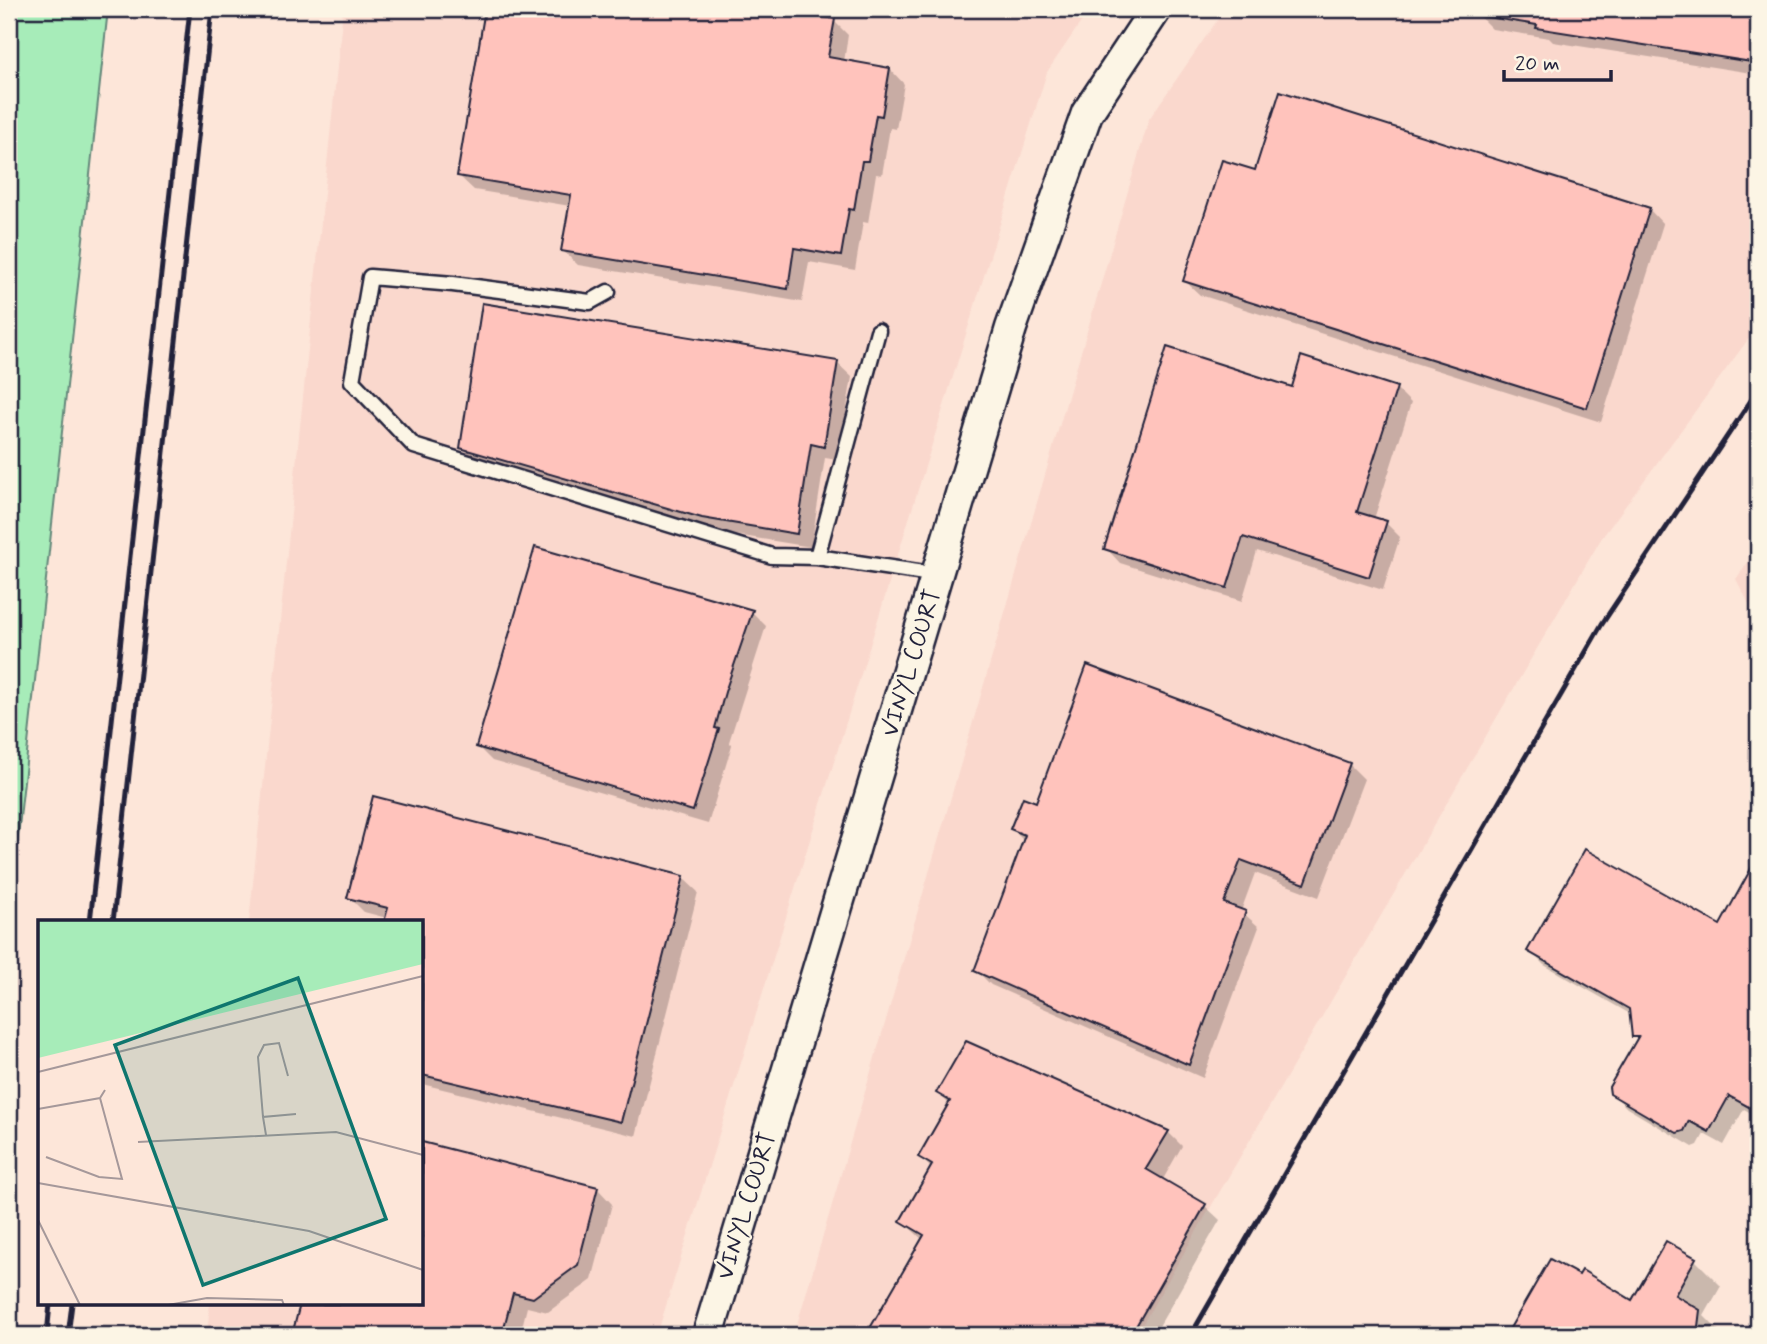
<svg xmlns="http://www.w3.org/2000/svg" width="1767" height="1344" font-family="Mynerve,sans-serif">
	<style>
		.built { fill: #fad8cd }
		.green { fill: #a7ecb9; stroke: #64877a; stroke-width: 2 }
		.shadow { fill: #0003 }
		.building { fill: #ffc3bc; stroke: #22223b; stroke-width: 2 }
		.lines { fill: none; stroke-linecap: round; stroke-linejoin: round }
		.service-casing { stroke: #22223b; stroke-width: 19 }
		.minor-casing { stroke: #22223b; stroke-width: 35 }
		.service { stroke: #fcf5e5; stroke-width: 14 }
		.minor { stroke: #fcf5e5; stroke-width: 30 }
		.rail { stroke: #22223b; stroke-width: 5 }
		.labels { text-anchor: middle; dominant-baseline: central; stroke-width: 5; stroke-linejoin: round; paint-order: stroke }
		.street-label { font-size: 24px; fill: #22223b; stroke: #fcf5e5 }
		.inset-road { fill: none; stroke: #a5989a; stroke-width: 2 }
		.view { fill: #0f766e; fill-opacity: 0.15; stroke: #0f766e; stroke-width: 3.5 }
		.inset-edge { fill: none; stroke: #22223b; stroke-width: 3.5 }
	</style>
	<rect width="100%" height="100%" fill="#fde6d9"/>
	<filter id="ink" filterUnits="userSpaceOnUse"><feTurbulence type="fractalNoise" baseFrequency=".0143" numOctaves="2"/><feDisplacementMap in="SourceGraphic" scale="14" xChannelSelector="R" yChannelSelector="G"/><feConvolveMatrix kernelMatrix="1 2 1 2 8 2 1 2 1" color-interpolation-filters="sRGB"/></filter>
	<g filter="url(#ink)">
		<path class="built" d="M343,9H1090L1047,72L657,1335H207L210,1304H422V922H249Z
			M1225,9H1758V326L1601,539L1136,1335H794L1149,119Z
			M1758,548V621L1736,579Z"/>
		<path class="green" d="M9,9H108L9,919Z"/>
		<path class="shadow" d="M487,9H762L834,21L848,35L844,62L890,69L904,84L896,129L890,128L882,175L876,174L868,223L863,222L855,270L809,262L802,302L578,265L563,251L570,206L474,190L459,176Z
			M1478,9H1758V74L1553,42L1549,38L1492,29L1477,14Z
			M1256,172L1649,209L1663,224L1601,422L1200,295L1185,281Z
			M837,363L852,377L838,460L825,458L811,547L718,532L477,462L462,447Z
			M1396,388L1411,403L1374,519L1386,523L1400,537L1383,590L1257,551L1242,601L1120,563L1106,548L1293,389Z
			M752,612L766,626L729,742L732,745L708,824L492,761L478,747Z
			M1349,764L1364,779L1319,897L1255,873L1241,911L1259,927L1203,1078L991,985L976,970L1024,841L1012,829L1037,804Z
			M1758,860V1117L1744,1109L1724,1145L1704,1134L1698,1145L1693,1147L1627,1108L1612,1093L1638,1040L1634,1036L1632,1015L1544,965L1530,951L1720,927Z
			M683,878L698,892L636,1136L422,1084V922H386L387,918L364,912L349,897Z
			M938,1093L1168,1132L1182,1146L1162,1181L1205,1206L1220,1220L1154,1335H868L923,1240L902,1221L932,1169L920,1157L950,1105Z
			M422,1144L598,1189L612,1204L592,1280L548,1312L527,1307L520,1335H293L302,1304H422Z
			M1695,1260L1721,1286L1704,1316L1723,1335H1508L1551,1261L1633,1302Z"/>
		<path class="building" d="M485,9H773L835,19L828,57L890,68L882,116L876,115L868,161H862L854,210L849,209L841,256L794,248L788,289L561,251L571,195L457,176Z
			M1476,9H1758V63L1536,28L1537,25L1475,15Z
			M1280,91L1650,208L1587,408L1183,281L1222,160L1255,170Z
			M482,303L838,361L824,447L811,444L797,534L702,518L460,448Z
			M1167,347L1292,387L1301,356L1397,387L1357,512L1387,521L1369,577L1243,537L1227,588L1104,549Z
			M535,547L753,610L725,692L715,728L719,729L693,811L476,747Z
			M1087,665L1350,763L1305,884L1241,860L1224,903L1246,911L1189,1065L974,971L1025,835L1010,829L1023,797L1036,802Z
			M373,796L684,876L621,1122L422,1075V922H384L388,908L347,898Z
			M1585,849L1720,925L1758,856V1112L1729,1096L1709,1132L1689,1121L1684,1131L1677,1133L1610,1094L1609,1087L1638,1037H1632L1629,1009L1527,951Z
			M966,1041L1169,1131L1146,1169L1206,1204L1131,1335H866L924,1235L900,1221L932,1165L918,1157L950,1101L936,1093Z
			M422,1142L598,1187L578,1265L533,1298L513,1293L502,1335H292L300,1304H422Z
			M1666,1241L1696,1258L1675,1295L1700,1310L1697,1335H1506L1550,1259L1579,1275L1582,1270L1632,1300Z"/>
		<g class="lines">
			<defs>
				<path id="service" d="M608,292L590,302L453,284L370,277L352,381L414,446L772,556L817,557
					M878,331L817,557L938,575"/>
				<path id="minor" d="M708,1335L1011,328L1087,113L1156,9"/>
			</defs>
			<use href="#service" class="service-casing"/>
			<use href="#minor" class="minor-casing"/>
			<use href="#service" class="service"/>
			<use href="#minor" class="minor"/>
			<path class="rail" d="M90,922L190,9
				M113,922L212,9
				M47,1335L50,1304
				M68,1335L72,1304
				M1191,1335L1602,624L1758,390"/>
		</g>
	</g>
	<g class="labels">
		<g class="street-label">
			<text transform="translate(912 663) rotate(-73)">VINYL COURT</text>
			<text transform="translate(747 1206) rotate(-73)">VINYL COURT</text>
		</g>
	</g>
	<g transform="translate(38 920)">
		<rect width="385" height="385" fill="#fde6d9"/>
		<path d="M0,0H385V44L0,138Z" fill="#a7ecb9"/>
		<path class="inset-road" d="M0,152L385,56M0,189L62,178L67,170M225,197L220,137L226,125L241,123L250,156M228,215L225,197L258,194M100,222L298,212L385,235M8,237L61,257L84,259L62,178M0,263L271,311L385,350M0,300L42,385M130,385L169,378L244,380L246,385"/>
		<path class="view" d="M260,58L348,299L165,365L77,125Z"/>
		<rect width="385" height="385" class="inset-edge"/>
	</g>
	<rect width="1767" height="1344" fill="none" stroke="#fcf5e5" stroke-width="35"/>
	<rect x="18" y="18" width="1732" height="1309" fill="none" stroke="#22223b" stroke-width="2.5" filter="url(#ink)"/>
	<path d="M1504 70v10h107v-10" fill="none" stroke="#22223b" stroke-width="3.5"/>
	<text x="1515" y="70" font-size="21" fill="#22223b" stroke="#fcf5e5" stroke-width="5" paint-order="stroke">20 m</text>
</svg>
